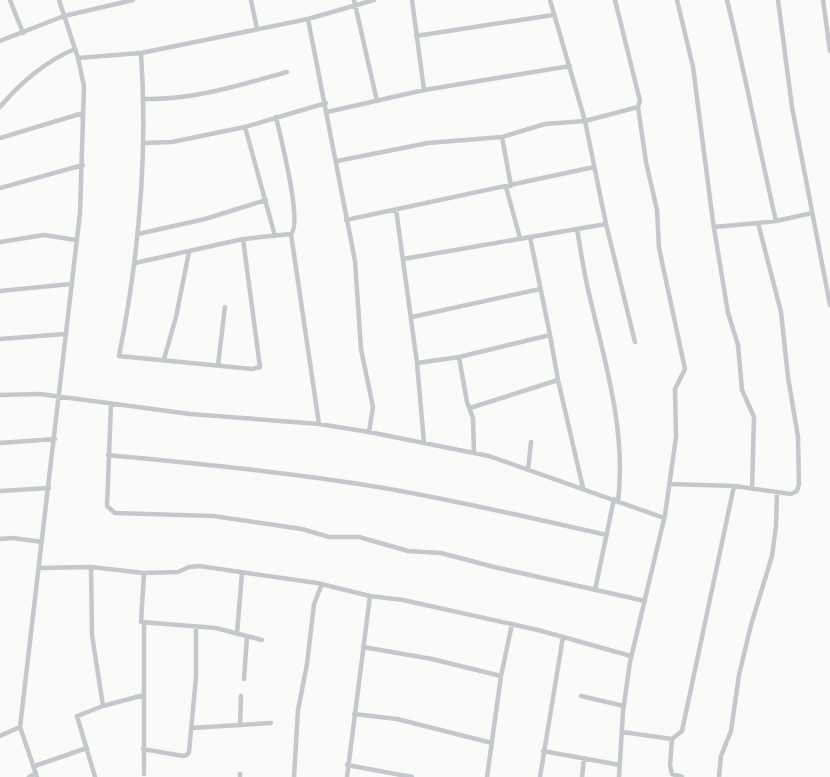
<svg xmlns="http://www.w3.org/2000/svg" width="830" height="777" font-family="'Open Sans',sans-serif">
	<style>
		.lines { fill: none; stroke-linecap: round; stroke-linejoin: round }
		.minor { stroke: #c3c8cc; stroke-width: 4.5 }
	</style>
	<rect width="100%" height="100%" fill="#fafaf8"/>
	<g class="lines">
		<path class="minor" d="M10,0L23,33
			M251,0L257,29
			M354,0L377,101
			M412,0L424,90
			M677,0L693,67L713,222L728,313L738,345L742,390L754,417L752,489
			M727,0C745,73 759,148 776,221
			M778,0L792,107L830,305
			M823,0L830,51
			M308,19L355,261L361,349L373,407L369,432
			M416,36L553,15
			M0,41L64,16L133,0
			M141,53C148,155 139,256 119,356L252,369L260,367L243,239
			M78,58L141,53L308,19L374,0
			M144,99C194,100 240,85 287,72
			M0,107C19,84 47,60 75,49
			M327,112L424,90L570,66
			M276,117C280,135 303,223 291,234L319,424
			M245,127L275,236
			M502,137L511,186
			M0,138L83,113
			M144,143L172,142L245,127L326,103
			M337,161L428,143L502,137L545,124L585,121L638,107L640,101L615,0
			M506,187L520,238
			M0,188L83,165
			M396,209L417,363L424,443
			M346,220L594,167
			M758,223L776,221L812,213
			M606,224L635,342
			M577,229C580,247 583,266 587,285C603,356 627,428 618,502
			M138,234L205,219L266,200
			M0,242L44,235L76,240
			M403,259L606,224L585,121L550,0
			M135,263L243,239L291,234
			M0,291L71,284
			M412,317L540,289
			M550,335L558,380L583,488
			M0,339L65,334
			M459,357L467,402L473,418L474,453
			M164,359L176,317L189,252
			M417,363L459,357L550,335L530,237
			M218,365L225,307
			M0,395L40,394L190,414L319,424L369,432L489,456L664,518
			M111,404L107,506L115,513L213,516L302,529L329,537H359L408,551L441,553L494,567L645,601
			M470,408L558,380
			M0,443L55,439
			M108,455C198,464 288,472 378,487C455,500 531,518 607,535
			M528,470L531,442
			M670,484L734,486L791,494L797,491L799,484L798,437L788,377L781,312L758,223L714,227
			M0,491L49,488
			M0,539L13,538L42,542
			M91,567L92,635L103,706
			M39,568L91,567L144,573L178,572L189,567L199,566L317,583L370,596L403,600L538,630L631,656
			M144,573L141,622L216,628L262,640
			M595,590L614,499
			M144,623V774
			M237,634L242,573
			M363,647L432,659L501,676
			M244,679L247,637
			M581,696L624,706
			M354,714L397,719L492,743
			M240,724L241,696
			M191,728L271,723
			M622,732L672,739L682,731L734,486
			M0,736L20,727
			M672,739L670,765L672,774L682,777
			M143,749L183,756L187,755L189,752L196,677V627
			M543,751L620,765
			M347,765L412,777
			M35,766L87,748
			M29,777L36,773
			M37,777L20,727L80,213L84,86L78,58L59,0
			M95,777L77,716L103,706L144,695
			M240,777V774
			M294,777L298,710L307,664L314,604L322,584
			M347,777L370,596
			M487,777L501,676L512,624
			M540,777L563,637
			M582,777L584,758
			M619,777L623,711L630,662L665,515L676,437L675,389L685,369L659,248L657,210L646,162L638,107
			M719,777L721,756L731,731L739,675L751,625L772,556L776,526L777,492"/>
	</g>
</svg>
